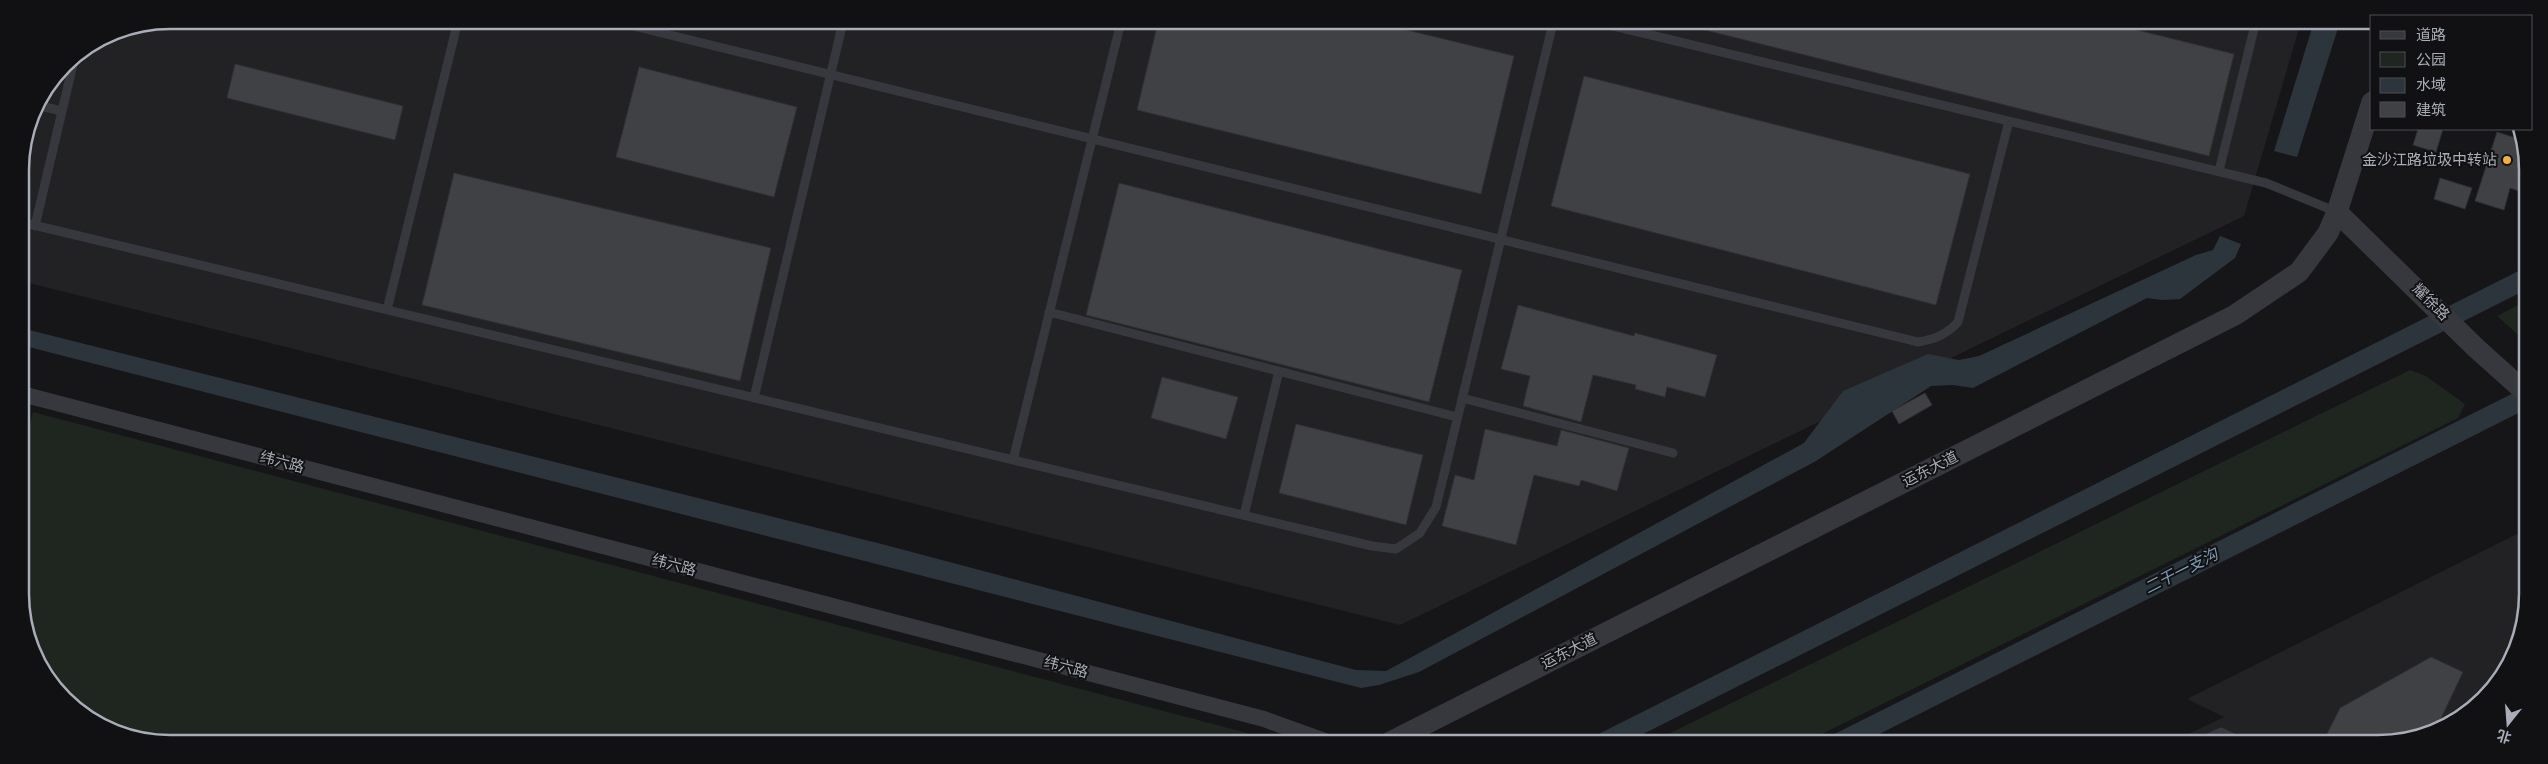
<svg xmlns="http://www.w3.org/2000/svg" width="2548" height="764" font-family="Cabin,'Noto Sans SC',sans-serif">
	<style>
		.built { fill: #222225 }
		.green { fill: #1e261f }
		.water { fill: #2c353c }
		.lines { fill: none; stroke-linecap: round; stroke-linejoin: round }
		.canal { stroke: #2c353c; stroke-width: 20 }
		.building { fill: #404145; stroke: #303034 }
		.service { stroke: #37383d; stroke-width: 9 }
		.minor { stroke: #37383d; stroke-width: 16 }
		.tertiary { stroke: #37383d; stroke-width: 21 }
		.poi-dot { fill: #f2b134; stroke: #111113; stroke-width: 2 }
		.labels { text-anchor: middle; dominant-baseline: central; stroke-width: 4; stroke-linejoin: round; paint-order: stroke }
		.poi-label { font-size: 15px; fill: #a8adb8; stroke: #111113; text-anchor: end }
		.street-label { font-size: 15px; fill: #a8adb8; stroke: #111113 }
		.water-label { font-size: 16px; font-style: italic; fill: #7f9bb3; stroke: #111113 }
		.rim { fill: none; stroke: #a8adb8; stroke-width: 2.5 }
	</style>
	<rect width="100%" height="100%" fill="#161618"/>
	<path class="built" d="M170,20L2300,25L2244,216L1400,625L21,281L20,161L32,112L64,64L113,31Z
		M2523,531V633L2503,677L2470,713L2426,736L2387,744L2170,743L2224,717L2187,699Z"/>
	<path class="green" d="M2524,302V340L2497,316Z
		M2410,370L2426,376L2465,404L2458,418L1806,742H1652Z
		M33,412L1247,733H1248L1225,741L131,739L95,724L57,693L23,623L22,456Z"/>
	<path class="water" d="M2313,25H2339L2297,157L2274,151Z
		M2220,236L2241,244L2235,258L2180,299L2162,300L2147,298L1973,388L1953,385L1931,386L1816,461L1419,672L1379,685L1361,688L21,345V328L893,547L1356,670L1386,671L1804,443L1843,391L1928,354L1959,360L1979,356L2196,255L2213,250Z"/>
	<g class="lines">
		<path class="canal" d="M1605,742L2525,279
			M1839,743L2524,399"/>
	</g>
	<path class="building" d="M1158,22L1378,23L1514,56L1481,194L1137,110Z
		M1702,23L2113,24L2234,54L2209,156L1701,29Z
		M235,64L403,106L395,140L227,98Z
		M639,67L797,107L774,197L616,157Z
		M1584,76L1970,174L1936,305L1551,206Z
		M2418,129H2443L2436,152L2413,145Z
		M2497,132L2525,141V193L2510,188L2504,210L2475,201Z
		M454,173L771,248L740,381L422,305Z
		M2440,178L2472,188L2465,209L2434,199Z
		M1119,183L1462,270L1429,402L1086,315Z
		M1518,305L1634,336L1635,333L1717,355L1705,397L1667,387L1665,397L1635,389L1636,385L1593,375L1581,422L1523,406L1530,376L1501,369Z
		M1162,377L1238,397L1226,439L1151,418Z
		M1925,393L1932,405L1899,424L1892,411Z
		M1296,424L1423,455L1406,525L1279,493Z
		M1485,429L1557,446L1561,430L1629,448L1617,491L1581,480L1579,486L1534,475L1516,545L1442,526L1455,475L1474,480Z
		M2431,657L2463,672L2435,731L2426,736L2387,744H2322L2340,708Z"/>
	<g class="lines">
		<path class="service" d="M613,21L1918,342C1935,339 1946,335 1958,322L2009,121
			M1601,23L2266,183L2337,212
			M36,105L62,111
			M2219,171L2255,25
			M21,222L1372,546L1396,549L1420,533L1436,507L1553,23
			M35,226L75,56
			M387,310L458,21
			M1049,312L1457,417
			M754,398L843,22
			M1462,398L1673,453
			M1013,460L1121,22
			M1244,515L1279,371
			M2197,743L2221,732L2244,743"/>
		<path class="minor" d="M22,394L1264,719L1325,741"/>
		<path class="tertiary" d="M2337,212L2476,348L2524,391
			M1390,742L2235,315L2299,272L2328,233L2337,212L2372,102"/>
	</g>
	<circle class="poi-dot" cx="2507" cy="160" r="5"/>
	<g class="labels">
		<g class="poi-label">
			<text x="2497" y="160">金沙江路垃圾中转站</text>
		</g>
		<g class="street-label">
			<text transform="translate(2431 302) rotate(45)">耀徐路</text>
			<text transform="translate(282 462) rotate(15)">纬六路</text>
			<text transform="translate(1930 469) rotate(-27)">运东大道</text>
			<text transform="translate(674 565) rotate(15)">纬六路</text>
			<text transform="translate(1569 651) rotate(-27)">运东大道</text>
			<text transform="translate(1066 667) rotate(15)">纬六路</text>
		</g>
		<g class="water-label">
			<text transform="translate(2181 571) rotate(-27)">二干一支沟</text>
		</g>
	</g>
	<path d="M0 0H2548V764H0ZM170 29H2378A141 141 0 0 1 2519 170V594A141 141 0 0 1 2378 735H170A141 141 0 0 1 29 594V170A141 141 0 0 1 170 29Z" fill="#111113" fill-rule="evenodd"/>
	<path class="rim" d="M170 29H2378A141 141 0 0 1 2519 170V594A141 141 0 0 1 2378 735H170A141 141 0 0 1 29 594V170A141 141 0 0 1 170 29Z"/>
	<rect x="2370" y="15" width="162" height="115" fill="#111113" stroke="#4d4f55"/>
	<rect x="2380" y="31" width="25" height="8" fill="#37383d" stroke="#4d4f55"/>
	<text x="2416" y="40" font-size="15" fill="#a8adb8">道路</text>
	<rect x="2380" y="52" width="25" height="15" fill="#1e261f" stroke="#4d4f55"/>
	<text x="2416" y="65" font-size="15" fill="#a8adb8">公园</text>
	<rect x="2380" y="78" width="25" height="15" fill="#2c353c" stroke="#4d4f55"/>
	<text x="2416" y="90" font-size="15" fill="#a8adb8">水域</text>
	<rect x="2380" y="102" width="25" height="15" fill="#404145" stroke="#4d4f55"/>
	<text x="2416" y="115" font-size="15" fill="#a8adb8">建筑</text>
	<g transform="translate(2508 724) rotate(197)" stroke="#111113" stroke-width="4" paint-order="stroke">
	<path d="M0-4L9 19L0 12L-9 19Z" fill="#a8adb8"/>
	<text y="-8" font-size="14" font-weight="bold" text-anchor="middle" fill="#a8adb8">北</text>
	</g>
</svg>
